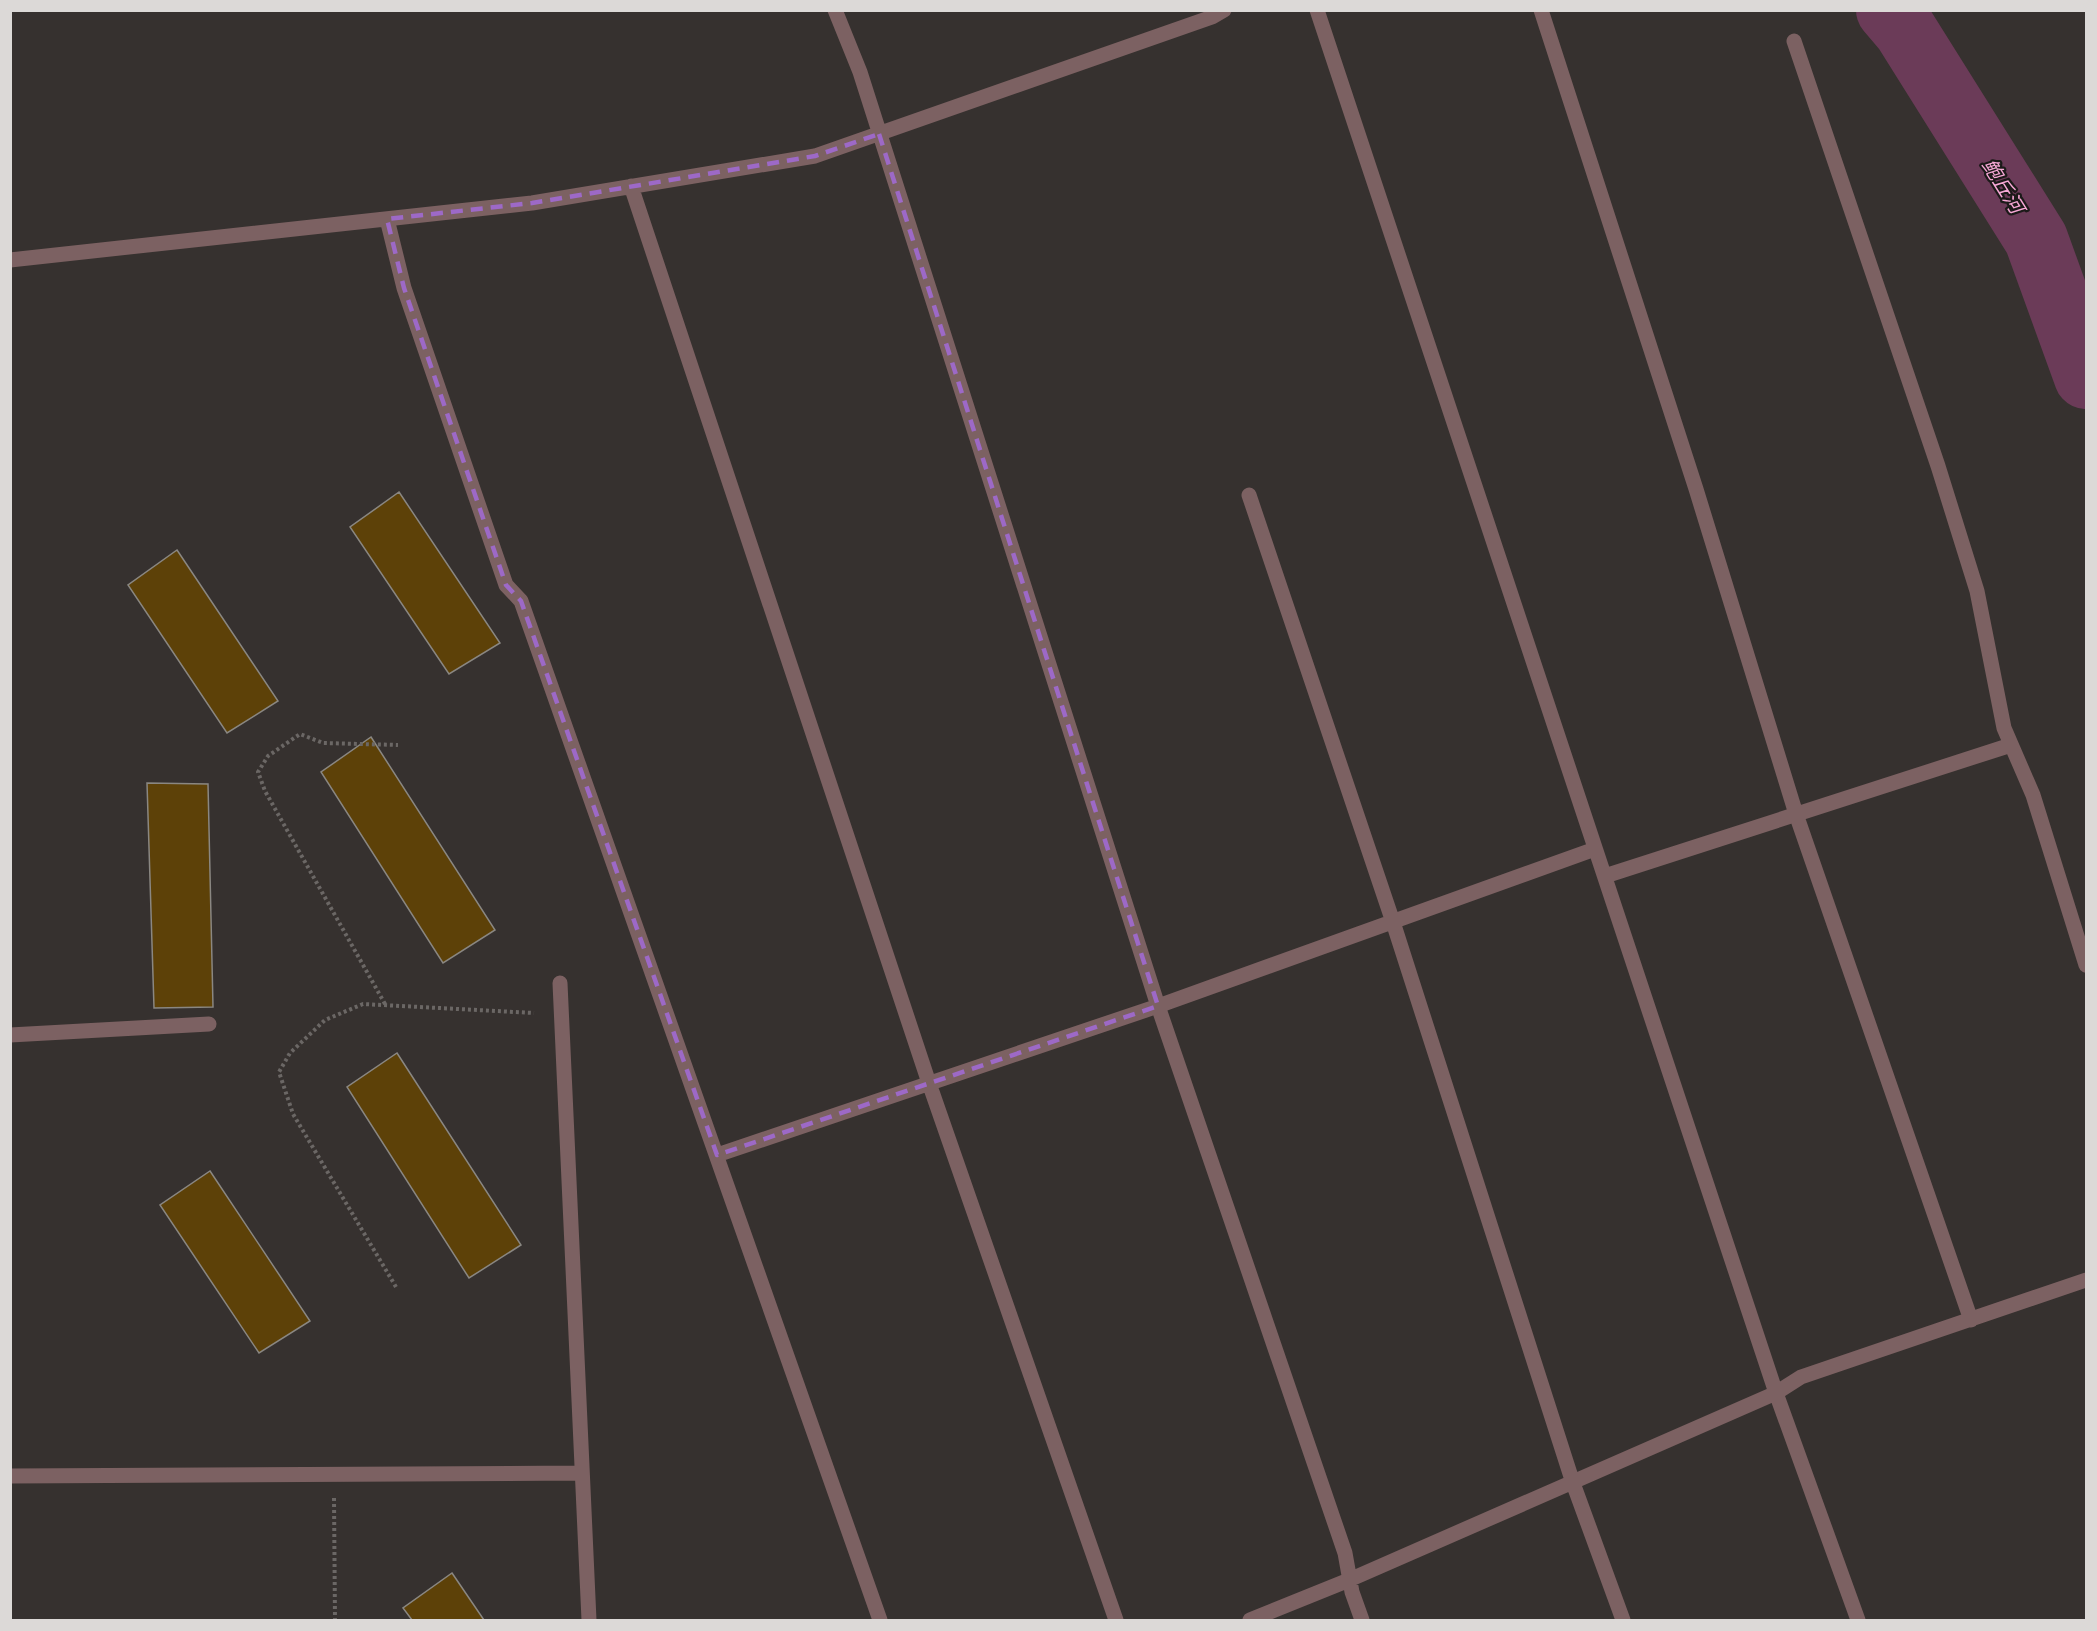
<svg xmlns="http://www.w3.org/2000/svg" width="2097" height="1631" font-family="'DM Sans','Noto Sans SC',sans-serif">
	<style>
		.lines { fill: none; stroke-linecap: round; stroke-linejoin: round }
		.river { stroke: #6b3b58; stroke-width: 64 }
		.building { fill: #5d4108; stroke: #8a8782; stroke-width: 1.5 }
		.path { stroke: #6b6765; stroke-width: 4; stroke-dasharray: 3 3; stroke-linecap: butt }
		.street { stroke: #7c6162; stroke-width: 15 }
		.marked { fill: none; stroke: #9d69c7; stroke-width: 4.5; stroke-dasharray: 12 8; stroke-linejoin: round }
		.labels { text-anchor: middle; dominant-baseline: central; stroke-width: 4.5; stroke-linejoin: round; paint-order: stroke }
		.water-label { font-size: 20px; font-style: italic; fill: #f7a8d6; stroke: #1c1a19 }
	</style>
	<rect width="100%" height="100%" fill="#36312f"/>
	<g class="lines">
		<path class="river" d="M1888,10L1905,30L2036,239L2086,377"/>
	</g>
	<path class="building" d="M399,492L500,643L449,674L350,527Z
		M177,550L278,701L227,733L128,585Z
		M371,737L495,930L443,963L321,772Z
		M147,783L208,784L213,1007L154,1008Z
		M397,1053L521,1245L469,1278L347,1087Z
		M210,1171L310,1321L259,1353L160,1205Z
		M452,1573L484,1620H412L403,1608Z"/>
	<g class="lines">
		<path class="path" d="M385,1004L265,791L258,772L268,756L300,734L323,743L398,745
			M396,1287L293,1114L279,1072L290,1053L325,1020L363,1004L534,1013
			M334,1498L335,1620"/>
		<path class="street" d="M835,10L860,72L1158,1006L1345,1553L1352,1592L1362,1620
			M1317,10L1776,1393L1858,1620
			M1541,10L1696,489L1796,814L1971,1320
			M1794,41L1938,466L1977,591L2004,728L2033,795L2086,965
			M631,186L929,1083L1116,1620
			M387,219L404,288L506,585L521,601L880,1620
			M10,260L532,203L815,156L1212,17L1224,10
			M1249,495L1393,922L1573,1483L1623,1620
			M1605,876L2011,745
			M560,983L589,1620
			M10,1035L209,1024
			M717,1155L1158,1006L1595,849
			M10,1476L582,1473
			M1250,1620L1349,1580L1776,1393L1801,1377L2086,1280"/>
	</g>
	<path class="marked" d="M879,134L1158,1006L717,1155L521,601L506,585L404,288L387,219L532,203L815,156Z"/>
	<g class="labels">
		<g class="water-label">
			<text transform="translate(2003 186) rotate(58)">鲍丘河</text>
		</g>
	</g>
	<rect width="2097" height="1631" fill="none" stroke="#dcd9d7" stroke-width="24"/>
</svg>
